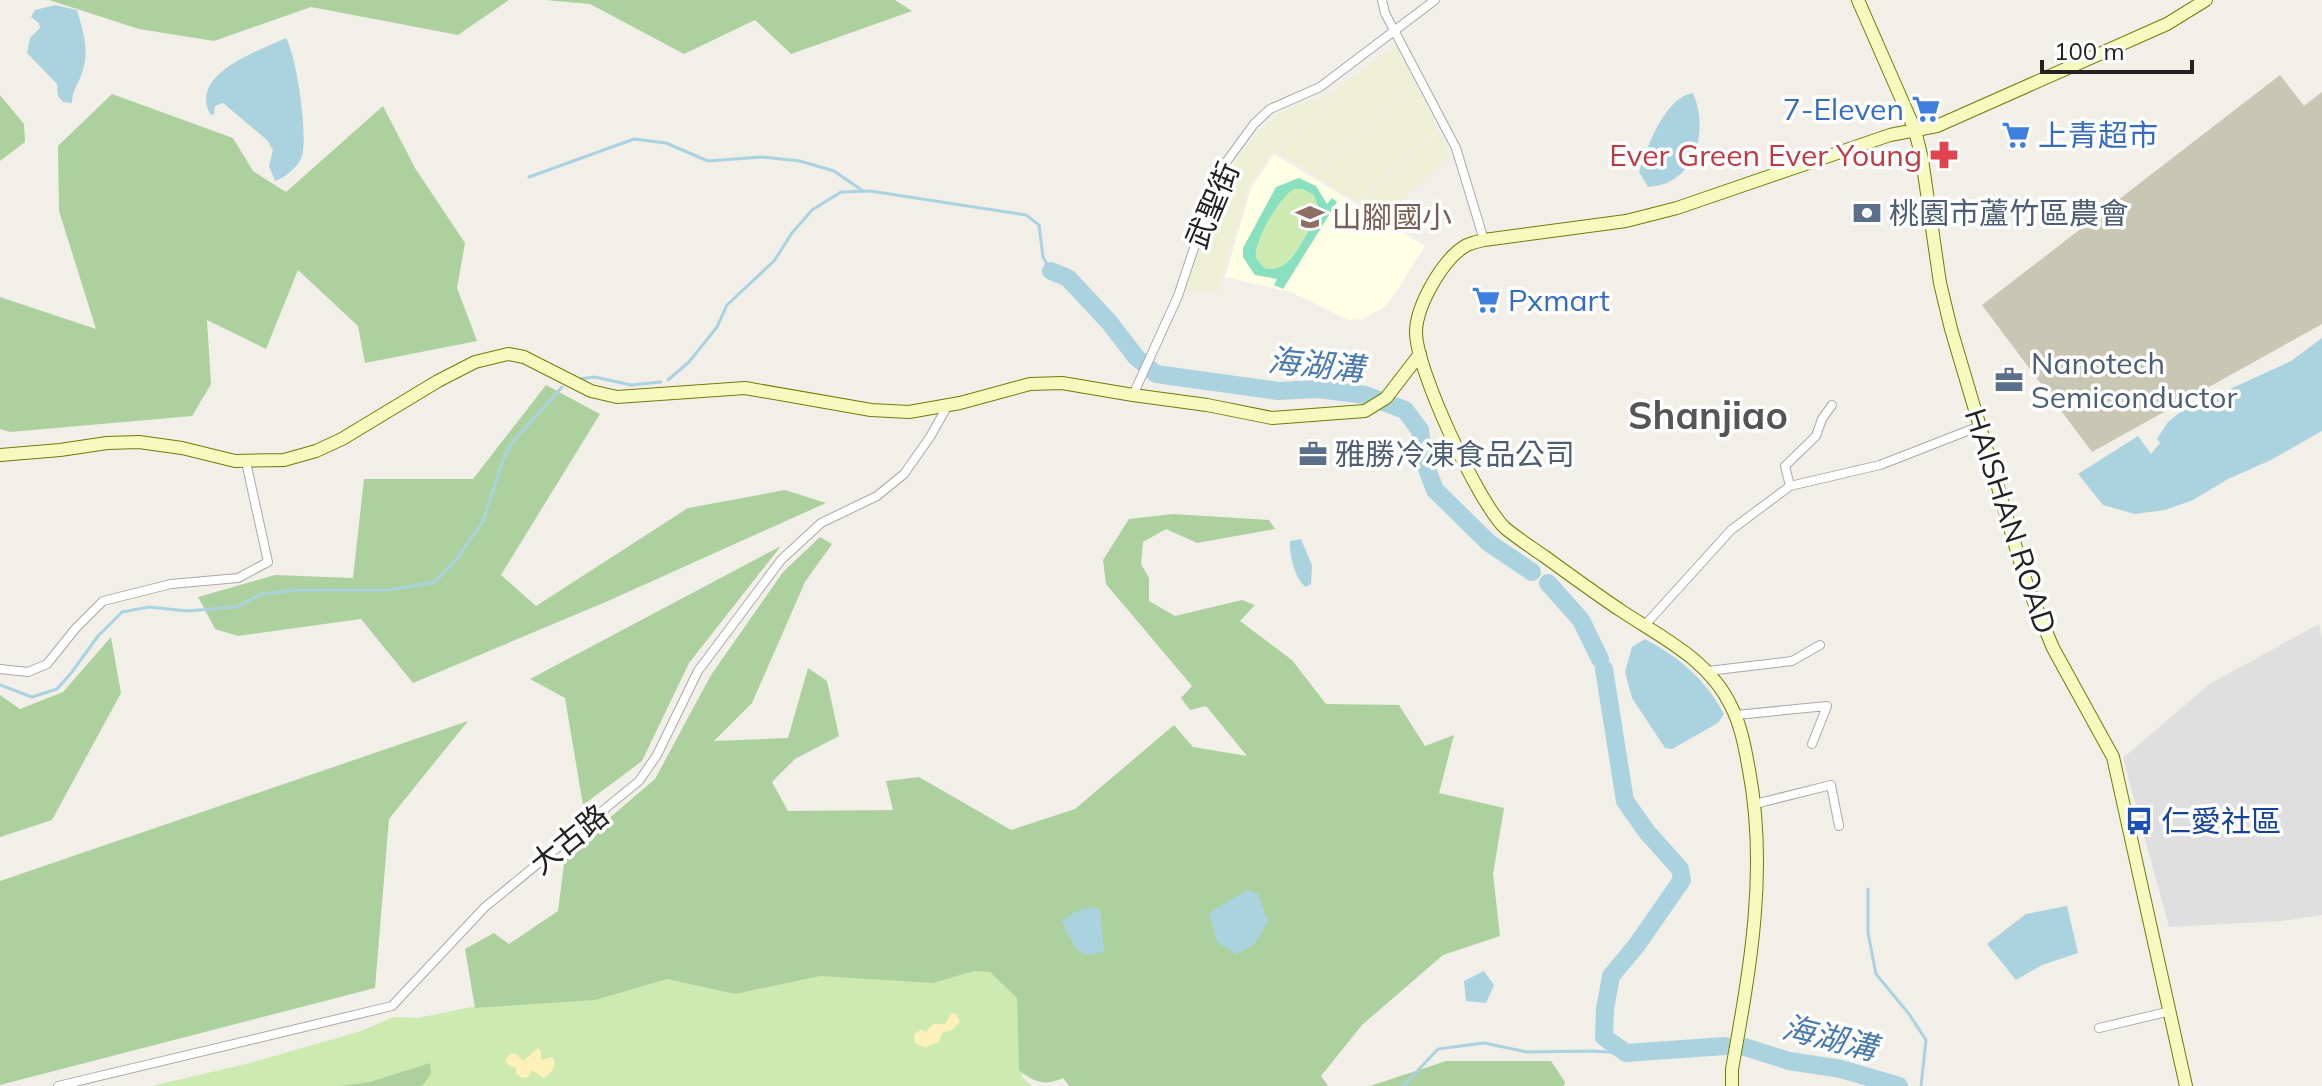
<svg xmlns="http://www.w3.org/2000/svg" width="2322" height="1086" font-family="Mulish,'Noto Sans TC',sans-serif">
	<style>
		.residential { fill: #e0dfdf }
		.education { fill: #ffffe5 }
		.construction { fill: #c7c7b4 }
		.farmland { fill: #eef0d5 }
		.grass { fill: #cdebb0 }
		.forest { fill: #add19e }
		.sand { fill: #fff1ba }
		.pitch { fill: #88e0be; fill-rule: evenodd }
		.water { fill: #aad3df }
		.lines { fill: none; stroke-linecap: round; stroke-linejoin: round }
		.stream { stroke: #aad3df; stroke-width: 3 }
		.river { stroke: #aad3df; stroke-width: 18 }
		.street-casing { stroke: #a9a9a9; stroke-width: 10 }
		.secondary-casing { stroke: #707d05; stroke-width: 14 }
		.street { stroke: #fff; stroke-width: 8 }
		.secondary { stroke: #f7fabf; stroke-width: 12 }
		.labels { text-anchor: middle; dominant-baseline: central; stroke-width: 7; stroke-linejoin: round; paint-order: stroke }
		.shop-label { font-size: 30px; fill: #366cbe; stroke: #fff; text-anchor: start }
		.health-label { font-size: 30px; fill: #be3a42; stroke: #fff; text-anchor: end }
		.street-label { font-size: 30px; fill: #222; stroke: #fff }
		.service-label { font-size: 30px; fill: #4e5e75; stroke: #fff; text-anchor: start }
		.education-label { font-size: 30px; fill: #785e54; stroke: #fff; text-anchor: start }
		.transit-label { font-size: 30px; fill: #164399; stroke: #fff; text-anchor: start }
		.water-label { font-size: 32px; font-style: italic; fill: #4a7aab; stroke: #fff }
		.district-label { font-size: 38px; font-weight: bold; fill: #555; stroke: #fff }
	</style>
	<rect width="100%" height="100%" fill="#f2efe9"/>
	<path class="residential" d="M2319,624L2322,639V915L2282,921L2169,927L2123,758L2211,683Z"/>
	<path class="education" d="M1274,154L1425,246L1395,294L1383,308L1363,319L1348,320L1291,292L1225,277L1251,188Z"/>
	<path class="construction" d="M2280,75L2304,106L2322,92V324L2092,452L1982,305Z"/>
	<path class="farmland" d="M1396,45L1414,82L1314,174L1278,153L1327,105L1334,91Z
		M1415,83L1437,128L1357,202L1315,176Z
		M1331,93L1325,105L1276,152L1273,150L1249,186L1221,276L1220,291H1185L1221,189L1233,165L1261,128L1282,112Z
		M1439,130L1449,155L1441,164L1389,212L1377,213L1359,203Z"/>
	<path class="grass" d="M1294,189H1301L1314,195L1319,208L1317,215C1305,234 1291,276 1263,268L1256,258C1253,242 1280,197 1294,189Z
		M985,958L1026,1000L1022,1077L1032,1086H152L250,1063L361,1031L393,1017L418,1018L631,974Z"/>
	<path class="forest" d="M49,0H509L458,35L311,7L214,41L139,29Z
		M545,0H895L912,11L791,54L755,20L684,54L590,4Z
		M112,94L233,138L253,171L286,192L383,106L415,168L465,243L457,288L477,341L365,363L358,326L298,270L266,349L207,320L211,384L192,416L10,432L0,429V297L96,329L59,211L58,146Z
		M0,95L24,124L25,142L0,161Z
		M546,385L600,414L501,575L536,606L688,508L785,490L826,503L608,601L413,683L361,619L238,636L215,629L198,597L275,575L353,578L364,479H473Z
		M1173,514L1269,520L1275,529L1197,543L1166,529L1143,542L1141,564L1149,578V601L1175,616L1242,600L1255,605L1240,621L1292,660L1326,704L1399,705L1425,746L1454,735L1439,793L1504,808L1493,874L1500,936L1443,955L1362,1025L1321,1076L1328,1086H1069L1063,1078C1045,1086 1035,1083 1019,1070L1017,998L990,972L974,971L933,983L820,976L735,994L667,979L595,1000L475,1008L465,949L494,933L509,944L558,911L565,856L655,779L711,675L783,572L820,537L832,544L805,582L752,703L714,741L788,738L808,668L827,681L839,736L795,759L772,782L788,811L893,810L886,781L919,777L1011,830L1075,809L1174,725L1193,747L1247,756L1206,706L1190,710L1181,698L1192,686L1106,584L1103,560L1129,519Z
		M781,546L689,663L642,761L583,805L565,698L530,679Z
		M111,637L121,693L52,820L0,837V695L20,709L63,692Z
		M468,721L389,819L375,988L0,1085V881Z
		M1446,1061H1551L1565,1082L1564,1086H1370Z
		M430,1063L431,1074L422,1086H340L370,1082Z"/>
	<path class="sand" d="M952,1013L956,1014L960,1022L952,1030L942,1033L939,1042L925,1047L915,1043L914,1034L921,1030L926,1032L933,1024H945Z
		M538,1048L541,1051V1060L552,1057L555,1062L552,1071L544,1078L532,1070L528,1077L522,1078L516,1073V1067L510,1066L505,1061L510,1054H516L523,1061Z"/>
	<path class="pitch" d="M1299,178L1316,186L1327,204L1332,198L1337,202L1283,289L1274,285L1277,279L1255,275L1243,257V248L1276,187ZM1294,189H1302L1314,195L1318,208L1317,215C1305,234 1291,276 1264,268L1256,258C1253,242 1280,197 1294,189Z"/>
	<path class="water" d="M55,5L77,10C83,31 90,51 82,73C78,85 72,90 72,103L63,102L58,96L57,84L27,53L30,38L40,28L39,23L31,17L35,10Z
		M286,38C297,58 308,134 302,156C299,166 285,178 275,181L269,166L273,150L267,140L223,103L215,106L214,115L210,114C189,74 258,51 286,38Z
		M1693,93C1706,122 1701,168 1667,183C1662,185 1654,186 1648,187L1639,172C1647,147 1665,97 1693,93Z
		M2322,338V431L2271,460L2228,479L2193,500L2165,510L2135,514L2103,505L2078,474L2138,436L2151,454L2160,443L2157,439L2168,422L2182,411L2291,361Z
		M1301,539L1312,565L1311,584L1306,587C1295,580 1289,554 1290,541Z
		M1645,639C1679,657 1706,680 1724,714L1718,723L1672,749L1665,748L1632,698L1625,672L1632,647Z
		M1247,890L1258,894L1268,922L1254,945L1236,954L1217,942L1209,913Z
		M2067,906L2078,953L2042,965L2016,980L1987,944L2026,914Z
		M1092,907L1100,910L1104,951C1074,963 1075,942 1061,922L1075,912Z
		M1484,971L1494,985L1486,1003L1466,1001L1464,981Z"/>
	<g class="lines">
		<path class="stream" d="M529,177L634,139L666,143L708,161L762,157L800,161L834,171L863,191
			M578,379L595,377L631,385L661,382
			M668,380L689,362L717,327L727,305L774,261L792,233L812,210L841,192L870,191L1026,215L1039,225L1043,257L1051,271
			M0,685L32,697L57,689L72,672L98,636L122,612L149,607L187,611L236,607L262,594L294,590H390L435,582L457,559L483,521L503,460L511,444L562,387
			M1868,889V933L1876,974L1909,1014L1926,1040L1921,1086
			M1403,1086L1438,1049L1484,1043L1527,1052L1591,1051L1626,1053"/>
		<path class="river" d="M1051,271L1068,278L1109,322L1136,357L1156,374L1278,391L1318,389L1365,395L1405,410L1420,430L1424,461L1435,490L1489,543L1532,572
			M1548,583L1581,620L1600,659
			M1604,669L1625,801L1647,832L1680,869L1682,880L1636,946L1611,976L1605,1009L1604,1037L1626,1053L1725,1046
			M1745,1047L1789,1061L1841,1069L1899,1086"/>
		<defs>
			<path id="street" d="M1382,0L1385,13L1456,148L1484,240
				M1133,395L1178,296L1213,191L1224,165L1254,124L1270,109L1320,87L1435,0
				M1790,486L1785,466L1816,436L1822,419L1832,405
				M1645,625L1731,530L1790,486L1880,465L1980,426
				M0,669L28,672L47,664L76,628L103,601L171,584L238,578L268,562L246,462
				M1708,671L1792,661L1820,645
				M1736,715L1827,706L1812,744
				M1755,804L1831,785L1839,826
				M2099,1028L2171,1011
				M58,1086L392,1006L485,907L639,781L657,755L698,671L781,560L821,523L877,496L904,474L930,437L948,405"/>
			<path id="secondary" d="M1858,0L1915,130L1922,159L1940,283L1951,329L2027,585L2053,648L2113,757L2186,1086
				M0,455L60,450L107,443L139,442L182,448L235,461L284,460L316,451L342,439L438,381L475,362L508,354L524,357L591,391L617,397L745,388L871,410L909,412L960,403L1030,384L1062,383L1133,395L1207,405L1272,418L1365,411L1386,398L1420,354
				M1732,1086V1069C1750,969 1768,871 1749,770C1745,748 1741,725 1731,706C1710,661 1663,638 1623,612C1596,594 1570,575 1544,556C1531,547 1517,538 1505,528C1478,502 1415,368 1416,331C1417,305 1443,258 1467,245C1472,243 1479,241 1484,240L1626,221L1677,208L1890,135L1937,126L2167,24L2206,0"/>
		</defs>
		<use href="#street" class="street-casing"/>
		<use href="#secondary" class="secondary-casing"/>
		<use href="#street" class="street"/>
		<use href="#secondary" class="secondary"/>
	</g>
	<defs>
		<symbol id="supermarket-bare" viewBox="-9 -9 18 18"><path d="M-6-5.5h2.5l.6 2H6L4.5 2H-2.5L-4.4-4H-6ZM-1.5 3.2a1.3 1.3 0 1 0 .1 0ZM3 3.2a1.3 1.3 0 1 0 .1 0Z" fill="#3f7fe0" stroke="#fff" stroke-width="2.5" paint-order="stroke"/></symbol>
		<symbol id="pharmacy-bare" viewBox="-9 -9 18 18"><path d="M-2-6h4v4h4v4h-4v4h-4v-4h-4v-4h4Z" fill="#e0444e" stroke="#fff" stroke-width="2.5" paint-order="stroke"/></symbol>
		<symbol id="bank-bare" viewBox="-9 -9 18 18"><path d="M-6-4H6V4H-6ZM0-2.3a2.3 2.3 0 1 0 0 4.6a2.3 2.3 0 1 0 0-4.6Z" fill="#5c6f8a" stroke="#fff" stroke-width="2.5" paint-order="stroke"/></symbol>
		<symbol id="school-bare" viewBox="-9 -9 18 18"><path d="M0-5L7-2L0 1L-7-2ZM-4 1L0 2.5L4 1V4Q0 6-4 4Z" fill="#8d6e63" stroke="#fff" stroke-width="2.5" paint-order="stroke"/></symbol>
		<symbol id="office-bare" viewBox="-9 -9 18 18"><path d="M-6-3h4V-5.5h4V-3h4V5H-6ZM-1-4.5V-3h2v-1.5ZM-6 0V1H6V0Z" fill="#5c6f8a" stroke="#fff" stroke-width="2.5" paint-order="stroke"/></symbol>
		<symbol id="bus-bare" viewBox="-9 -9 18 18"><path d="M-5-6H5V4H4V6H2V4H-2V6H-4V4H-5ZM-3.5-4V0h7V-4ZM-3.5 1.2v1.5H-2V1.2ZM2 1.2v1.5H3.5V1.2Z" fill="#1a4fb4" stroke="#fff" stroke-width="2.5" paint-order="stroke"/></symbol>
	</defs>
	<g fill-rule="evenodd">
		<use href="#supermarket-bare" x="1906" y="89" width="40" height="40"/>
		<use href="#supermarket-bare" x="1996" y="115" width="40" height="40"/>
		<use href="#pharmacy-bare" x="1924" y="135" width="40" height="40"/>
		<use href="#bank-bare" x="1847" y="193" width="40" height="40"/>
		<use href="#school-bare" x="1290" y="197" width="40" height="40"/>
		<use href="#supermarket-bare" x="1466" y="280" width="40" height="40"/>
		<use href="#office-bare" x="1989" y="360" width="40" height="40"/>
		<use href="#office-bare" x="1293" y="434" width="40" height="40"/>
		<use href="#bus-bare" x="2119" y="801" width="40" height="40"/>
	</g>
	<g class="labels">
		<g class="shop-label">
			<text x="1904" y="109" text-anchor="end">7-Eleven</text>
			<text x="2038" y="135">上青超市</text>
			<text x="1508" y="300">Pxmart</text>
		</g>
		<g class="health-label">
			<text x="1922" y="155">Ever Green Ever Young</text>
		</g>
		<g class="street-label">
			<text transform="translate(1212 205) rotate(-67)">武聖街</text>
			<text transform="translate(2011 521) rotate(72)">HAISHAN ROAD</text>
			<text transform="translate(569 839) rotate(-39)">大古路</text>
		</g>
		<g class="service-label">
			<text x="1889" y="213">桃園市蘆竹區農會</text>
			<text x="2031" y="363">Nanotech<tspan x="2031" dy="34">Semiconductor</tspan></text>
			<text x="1335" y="454">雅勝冷凍食品公司</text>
		</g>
		<g class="education-label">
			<text x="1332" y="217">山腳國小</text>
		</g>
		<g class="transit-label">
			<text x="2161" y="821">仁愛社區</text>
		</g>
		<g class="water-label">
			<text transform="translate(1316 364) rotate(6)">海湖溝</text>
			<text transform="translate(1830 1037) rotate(14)">海湖溝</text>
		</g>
		<g class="district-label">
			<text x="1708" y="415">Shanjiao</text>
		</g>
	</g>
	<path d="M2042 60v12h150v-12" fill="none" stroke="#222222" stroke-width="4"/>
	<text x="2054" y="60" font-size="24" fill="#222222" stroke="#ffffff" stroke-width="6" paint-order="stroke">100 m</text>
</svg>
